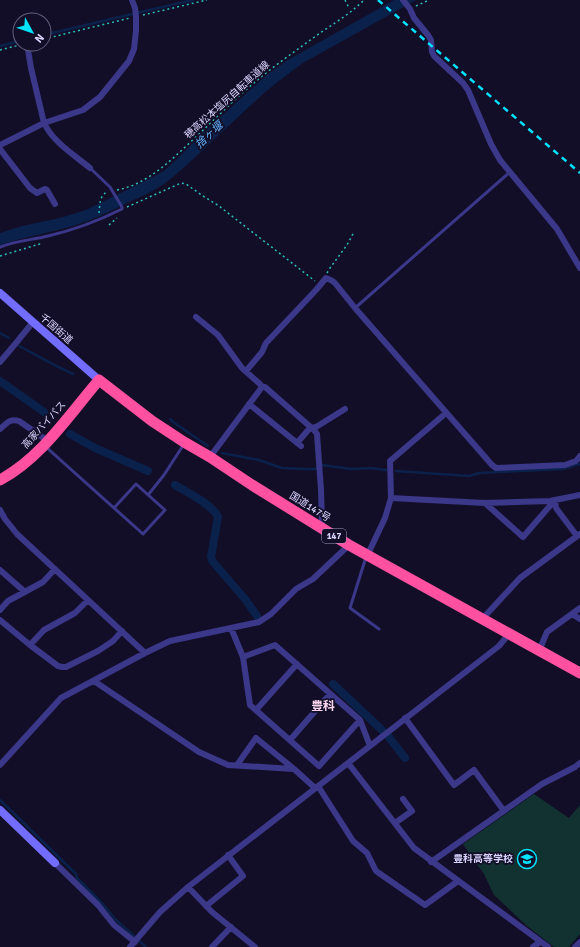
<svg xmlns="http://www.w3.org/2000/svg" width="580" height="947" font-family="Signika,'Noto Sans JP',sans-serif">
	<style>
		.green { fill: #113231 }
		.water { fill: #0a214b }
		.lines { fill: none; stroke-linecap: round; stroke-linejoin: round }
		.stream { stroke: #0a214b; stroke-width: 2.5 }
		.canal { stroke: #0a214b; stroke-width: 8 }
		.path { stroke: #29beb8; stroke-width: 1.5; stroke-dasharray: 2 3; stroke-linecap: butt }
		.lane { stroke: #3b3789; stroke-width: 3 }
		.street { stroke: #3b3789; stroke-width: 6 }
		.secondary { stroke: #726cff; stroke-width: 8 }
		.highway { stroke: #ff50a1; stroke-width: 11 }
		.rail { stroke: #01e2ff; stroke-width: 2.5; stroke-dasharray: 6 5; stroke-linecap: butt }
		.labels { text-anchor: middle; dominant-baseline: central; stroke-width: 3.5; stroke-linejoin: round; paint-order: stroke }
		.shield { fill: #130e28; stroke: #9e99be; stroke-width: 1 }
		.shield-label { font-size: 9px; font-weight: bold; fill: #dad5ff }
		.street-label { font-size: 10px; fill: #dad5ff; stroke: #130e28 }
		.poi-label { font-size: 10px; font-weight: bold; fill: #dad5ff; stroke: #130e28; text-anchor: end }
		.water-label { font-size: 11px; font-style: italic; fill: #63b4ff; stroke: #130e28 }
		.quarter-label { font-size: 12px; font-weight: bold; fill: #ffd7f0; stroke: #130e28 }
	</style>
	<rect width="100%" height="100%" fill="#130e28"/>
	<path class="green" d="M534,794L569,818L580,805V934L569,947H554L527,926L494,895L484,874L463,844Z"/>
	<path class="water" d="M394,0H416L303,63C268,87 238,117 207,146C193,159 179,173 164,184C153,191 141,197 129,202C111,211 93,220 73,226C49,233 24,237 0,245V233L22,226L60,218L86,210L147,180L164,171L179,157L202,134L250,90L268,74L288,60Z"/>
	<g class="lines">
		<path class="stream" d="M44,35C94,23 144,11 193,0
			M0,46L20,41
			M0,333L9,338
			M19,346C37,355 54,366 73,374
			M170,419L173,422L208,446
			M222,453L259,460L282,468L306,469H315L318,467
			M322,465L351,469L371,468L386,470
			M396,471L469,476L479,473L563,469L580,464
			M0,800L76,874L77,878L100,901L116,920L146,947"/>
		<path class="canal" d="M0,381L44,412
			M70,434L95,448L148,471
			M175,485C187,492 213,505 218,517L211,557L213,562L245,599L257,616
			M333,684L382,730
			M388,736L405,758"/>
		<path class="path" d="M345,0L349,8
			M416,6L429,0
			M143,15L207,0
			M44,39L130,18
			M0,50L20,45
			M117,190C149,184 173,158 197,136C219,115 242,92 266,73C284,59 302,46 320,33C335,23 351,13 364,0
			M127,207L181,183L186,184L203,196L219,206L315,281
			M99,213C100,205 99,196 107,192
			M109,225L117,218
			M0,256L43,243
			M327,273L330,268L347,245L354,232"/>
		<path class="lane" d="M0,247C15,241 32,240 48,236C74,230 98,221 122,209V207L110,187L90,168
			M355,308L510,172
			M46,447L143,534L165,510L136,484L114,508
			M148,495L164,475L184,444
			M366,557L350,608L379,629"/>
		<path class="street" d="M403,0L410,9L414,18L428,35L431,40L432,52L434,56L463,83L468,90L491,144L500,160L557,229L580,268
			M27,44L31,68L44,123C54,143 73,154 90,168
			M0,145L44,123L83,110L100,97L129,61L134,49L136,31V16L135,8L132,0
			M0,149L30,188L37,193L45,189L47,190L55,204
			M196,317L218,335L242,368L260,384L262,387L210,457
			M0,362L16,343L33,322
			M246,371L262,352L266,343L316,290L326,278C329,279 332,280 335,283L355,308L492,465L496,468L565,465L576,461L580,456
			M262,387H265L314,430L317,434L321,490L322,523L320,527
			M249,404L301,446
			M0,429C7,423 10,418 19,421L48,441
			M297,443L309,429L316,427L345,409
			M391,498L485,503L550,501L580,495
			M555,500L556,508L577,536
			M485,503L523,537L555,500
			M0,510L5,519L17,534L145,653
			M367,556L385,518L391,498L390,461L446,413
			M0,570L25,592
			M0,610L8,601L43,582L55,569
			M572,614L580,619
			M0,620L30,645L58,666L62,667H66L98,651L113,641L122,631
			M484,620L485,616L520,578L580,534
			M231,628L243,657L275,645L360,720L370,746
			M30,645L44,630L75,613L88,600
			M539,651L547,632L580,608
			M243,657L250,705L319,766L360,720
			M94,681L199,752L228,765L294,769L315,788
			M256,710L297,664
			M405,718L454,785L474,770L504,811
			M290,740L330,694
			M348,763L414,848L548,947
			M0,765L61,698L145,653L170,641L259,622L271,614L296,589L313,579L349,545
			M237,765L256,738L294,769
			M318,786L353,841L367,853L376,871L425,905L458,881
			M395,823L412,811L403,799
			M431,862L542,784L575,767L580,763
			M55,863L98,905L114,925L135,942
			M188,887L212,912L255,947
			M206,906L243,876L228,855
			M130,947L160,912L188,887L499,646L509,634
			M212,947L231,927
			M533,947L540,942
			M575,947L580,942"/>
		<path class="secondary" d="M0,293L99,380
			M0,810L55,863"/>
		<path class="highway" d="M0,480C42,457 69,415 99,380L152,421L184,442L210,457L252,485L349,545L580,673"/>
		<path class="rail" d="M378,0L580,173"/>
	</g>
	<defs>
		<symbol id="school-ring" viewBox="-11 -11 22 22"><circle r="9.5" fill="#130e28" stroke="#01e2ff" stroke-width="1.5"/><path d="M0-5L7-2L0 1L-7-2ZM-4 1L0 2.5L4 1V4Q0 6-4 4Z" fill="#01e2ff"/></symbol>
	</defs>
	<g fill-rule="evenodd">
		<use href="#school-ring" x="516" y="848" width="22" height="22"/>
	</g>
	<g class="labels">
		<rect class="shield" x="322" y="529" width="24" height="14" rx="3"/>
		<g class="shield-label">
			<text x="334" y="536">147</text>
		</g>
		<g class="street-label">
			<text transform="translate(227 100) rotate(-42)">穂高松本塩尻自転車道線</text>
			<text transform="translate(56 329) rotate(41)">千国街道</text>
			<text transform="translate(44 425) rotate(-48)">高家バイパス</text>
			<text transform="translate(310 507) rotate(32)">国道147号</text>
		</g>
		<g class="poi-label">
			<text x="513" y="859">豊科高等学校</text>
		</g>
		<g class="water-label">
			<text transform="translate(209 135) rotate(-43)">捨ヶ堰</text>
		</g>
		<g class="quarter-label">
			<text x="323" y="706">豊科</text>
		</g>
	</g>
	<g transform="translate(32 32) rotate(130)"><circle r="19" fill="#130e28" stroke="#635e7e"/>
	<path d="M0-3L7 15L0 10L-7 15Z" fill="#01e2ff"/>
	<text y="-6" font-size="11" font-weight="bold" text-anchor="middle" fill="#dad5ff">N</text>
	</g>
</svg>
